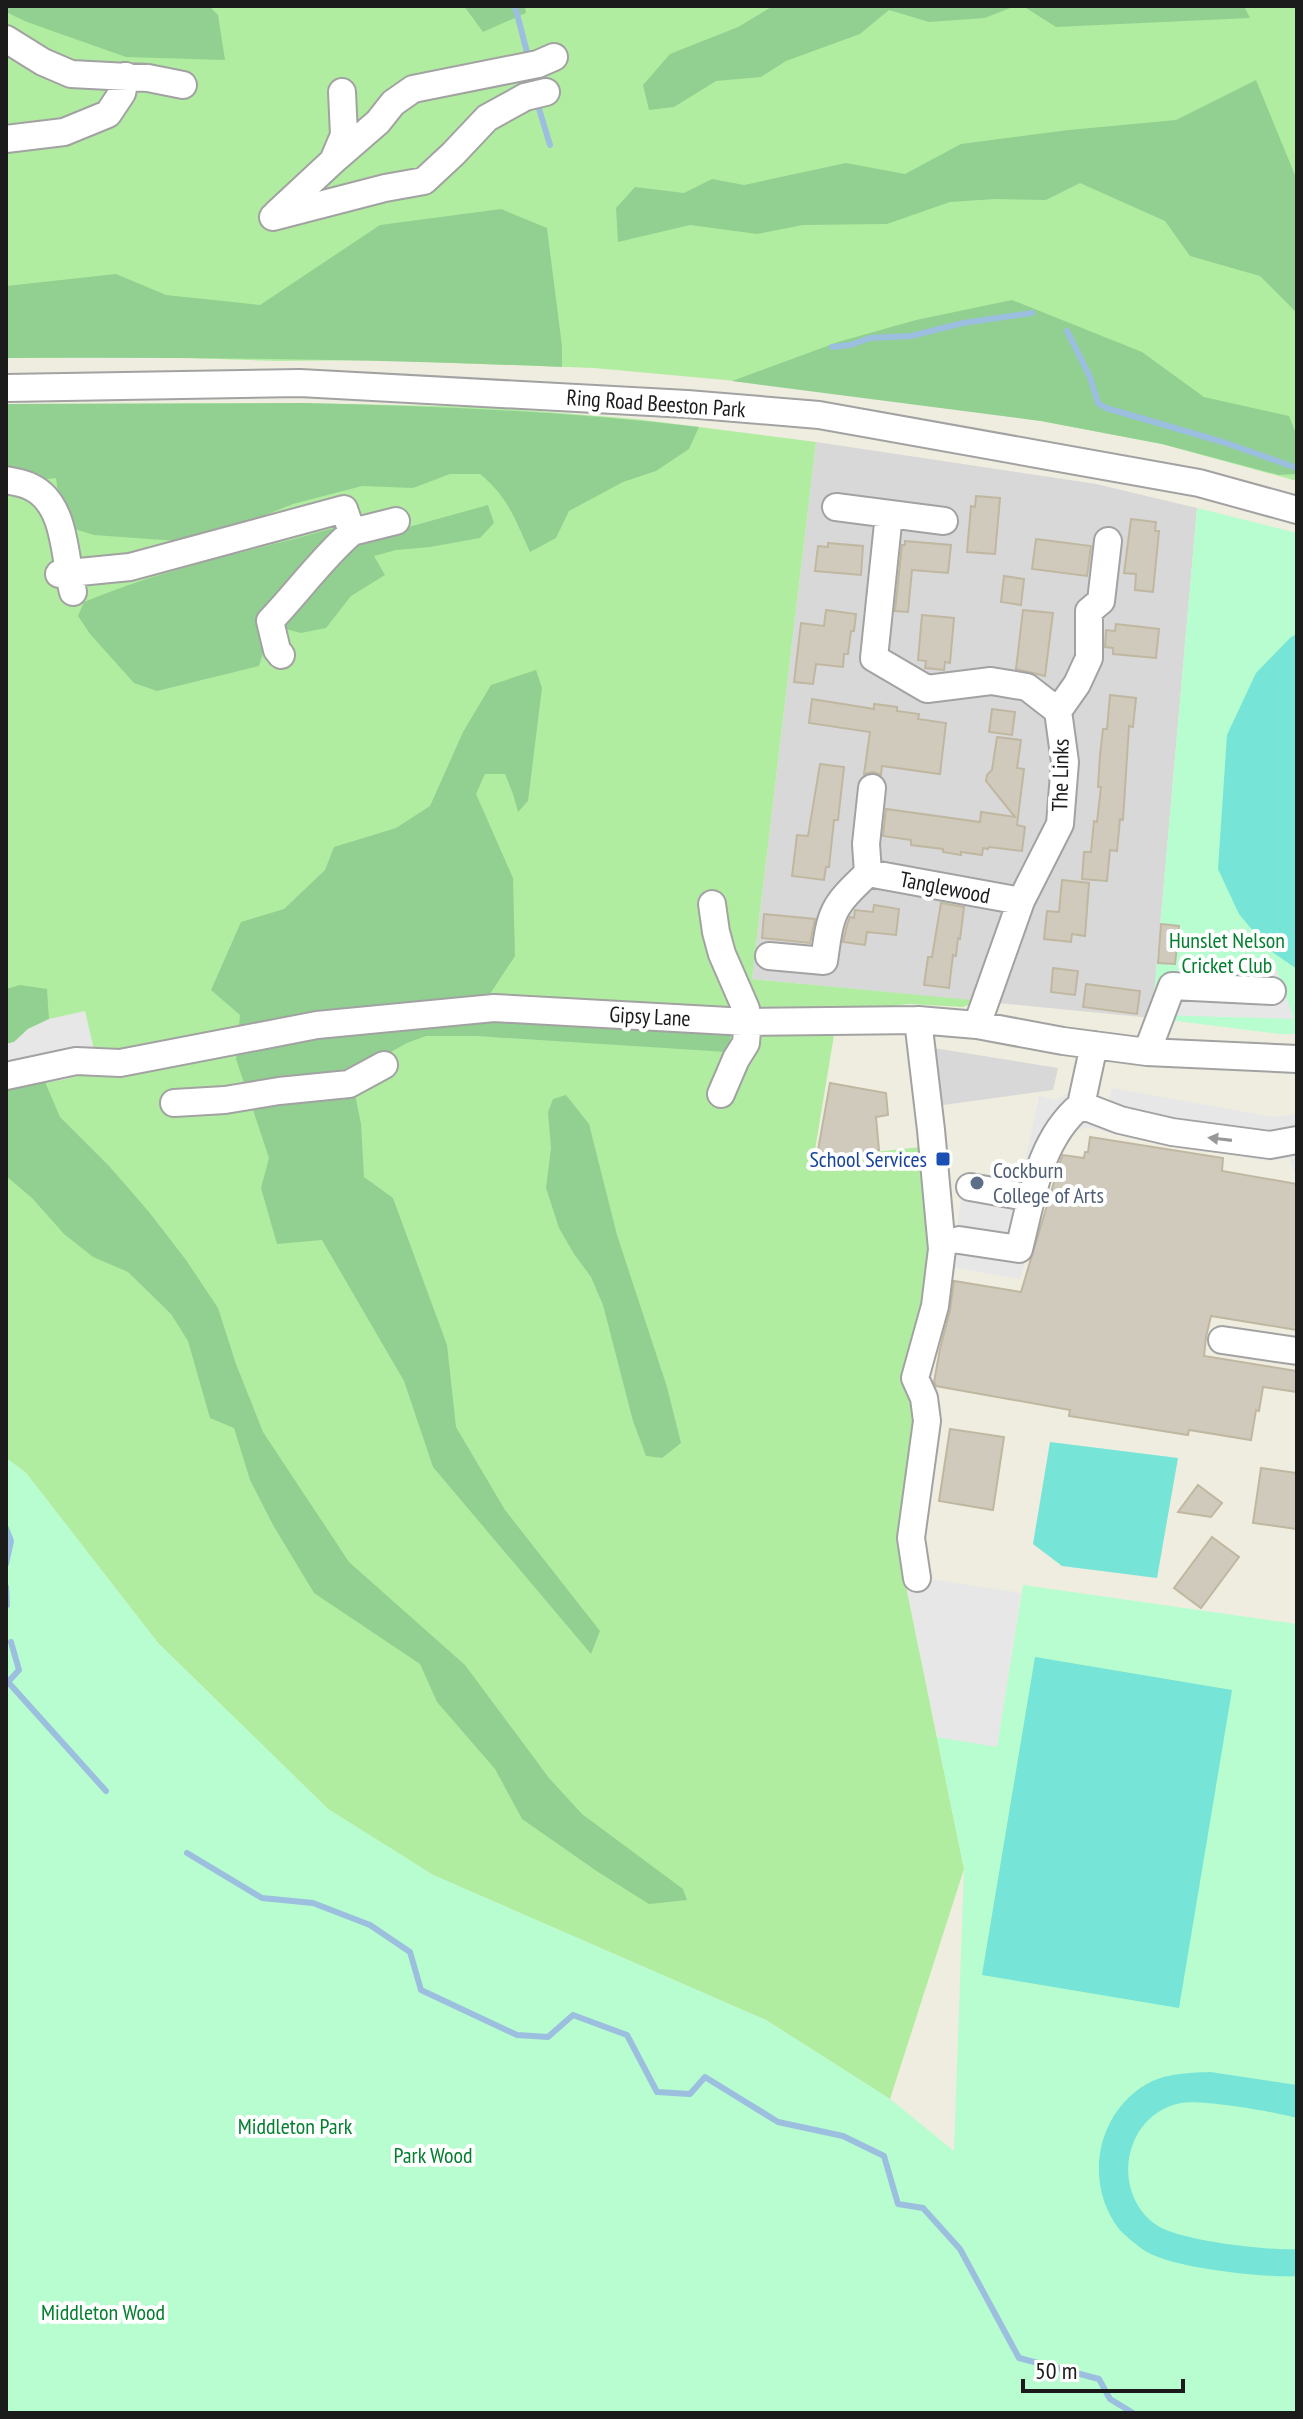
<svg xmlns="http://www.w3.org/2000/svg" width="1303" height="2419" font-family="'PT Sans Narrow',sans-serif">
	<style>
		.residential { fill: #d9d8d8 }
		.grass { fill: #b1eda0 }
		.forest { fill: #92d091 }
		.park { fill: #b7fdcf }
		.pitch { fill: #76e4d7 }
		.parking { fill: #e7e7e7 }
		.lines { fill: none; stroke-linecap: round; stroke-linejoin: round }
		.stream { stroke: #9cbedf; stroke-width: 6 }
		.building { fill: #d0cabc; stroke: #c0b7a1; stroke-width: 2 }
		.minor-casing { stroke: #a2a2a2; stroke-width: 30 }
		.minor { stroke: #fff; stroke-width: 26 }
		.oneway { fill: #989898 }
		.transit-dot { fill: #1a4fb4; stroke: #fff; stroke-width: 3 }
		.service-dot { fill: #5c6f8a; stroke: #fff; stroke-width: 3 }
		.labels { text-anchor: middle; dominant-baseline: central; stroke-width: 8; stroke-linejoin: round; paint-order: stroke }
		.street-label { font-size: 22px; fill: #1b1b1b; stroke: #fff }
		.park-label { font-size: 22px; fill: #037f2f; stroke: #fff }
		.transit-label { font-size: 22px; fill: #164399; stroke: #fff; text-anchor: end }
		.service-label { font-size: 22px; fill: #4e5e75; stroke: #fff; text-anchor: start }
	</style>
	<rect width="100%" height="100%" fill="#eeeddf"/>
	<path class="residential" d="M816,442L1096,484L1197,508L1152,1018L752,979Z
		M934,1048L1058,1068L1053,1090L936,1106Z"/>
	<path class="grass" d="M6,6H1297V481L1162,444L1041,421L821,391L725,380L594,368L374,360L277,361L160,357L6,358Z
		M302,403L486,407L636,419L816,442L752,979L972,1000L968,1005L963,1007L909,1004L875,1008L835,1029L813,1162L852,1168L856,1154L939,1145L946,1193L906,1487L900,1557L964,1869L890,2099L766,2020L433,1875L328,1809L158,1643L26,1473L6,1458V404Z"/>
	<path class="forest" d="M6,6H209L218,15L225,60L126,57L27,22L6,12Z
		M464,6H525L526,13L483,32Z
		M773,6H1015L985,18L929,22L889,10L860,34L786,61L761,77L716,81L674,107L649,110L643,85L670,54L738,27Z
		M1023,6H1244L1250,18L1056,27Z
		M1256,80L1297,180V313L1260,276L1190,256L1165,221L1080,183L1046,200L995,199L950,202L887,224L803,225L757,234L690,225L618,242L616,208L635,187L684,193L712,179L744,185L846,163L905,174L961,144L1069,130L1176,120Z
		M501,209L547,228L562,346V367C377,359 191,357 6,358V286L116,274L166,295L260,305L380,225Z
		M1012,300L1142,352L1204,397L1289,416L1297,436V474L1279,475L1162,444L1041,421L732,381L838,342L916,320Z
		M302,403C435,406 567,411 699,427L689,449L656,471L623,482L569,511L556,538L530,552C515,519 508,497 480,474H450L413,488L362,486L293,504L240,525L177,541L94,535L62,525L56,478L12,483L6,479V404Z
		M488,505L494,523L480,538L430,547L396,550L374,556L385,575L351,596L326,628L301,633L282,628L260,612L266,643L259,666L157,691L134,683L90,634L78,616L84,602C164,568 250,552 334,528L358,541Z
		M536,670L542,688L528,801L518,812L513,794L505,774H485L476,794L513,878L515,956L488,997L732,1032L727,1052L476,1036H426L407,1043L351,1074L361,1124L364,1177L393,1198L447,1345L456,1427L505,1510L600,1631L591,1654L433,1467L404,1381L322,1240L277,1244L261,1188L269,1158L236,1059L240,1015L211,990L241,922L284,909L325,870L334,847L396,828L430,806L463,732L491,685Z
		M20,985L47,989L49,1019L28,1029L14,1042L6,1044V989Z
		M45,1082L60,1117L109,1166L149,1212L186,1260L218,1308L236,1364L263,1432L349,1562L465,1665L549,1778L582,1814L683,1889L687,1900L649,1904L598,1872L522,1819L495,1769L437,1702L420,1664L314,1593L273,1525L250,1480L234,1428L210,1418L188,1341L171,1314L128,1272L93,1257L64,1234L32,1198L6,1176V1088Z
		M566,1095L589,1124L617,1235L667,1387L681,1443L662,1458L646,1456L633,1421L603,1305L591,1277L574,1254L559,1228L546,1188L551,1148L548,1112L553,1099Z"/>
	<path class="park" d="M1197,508L1297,533V1034H1280L1152,1018Z
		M6,1458L26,1473L158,1643L328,1809L433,1875L766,2020L890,2099L954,2151L964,1869L937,1737L997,1746L1023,1585L1297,1624V2413H6Z"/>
	<path class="pitch" d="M1297,634V969L1268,949L1239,914L1218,869L1227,735L1256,673L1291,637Z
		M1050,1442L1178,1458L1157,1578L1062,1566L1033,1544Z
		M1035,1657L1232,1690L1179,2008L982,1975Z
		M1210,2072L1297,2085V2118C1276,2112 1201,2099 1181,2103C1123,2114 1109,2194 1158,2226C1182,2241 1269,2251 1297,2249V2276C1264,2278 1168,2268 1142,2249C1135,2243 1125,2236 1119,2229C1084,2183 1096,2115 1145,2085C1165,2073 1188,2073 1210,2072Z"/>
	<path class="parking" d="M1205,959L1274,963L1294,1019L1158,1015L1162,974L1202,977Z
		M85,1011L99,1071L62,1080L6,1088V1044L14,1042L28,1029L49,1019Z
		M1075,1088L1097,1091L1108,1105L1112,1088L1274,1117L1297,1114V1172L1294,1173L1289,1158L1268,1161L1114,1134L1088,1127L1075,1131L1065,1138L1054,1161L1020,1279L951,1267L964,1180L1020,1186L1039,1096L1056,1100Z
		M904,1575L1021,1593L997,1747L937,1737Z"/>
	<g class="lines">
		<path class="stream" d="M515,6L529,60
			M537,102L550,145
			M1067,331L1090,377L1098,403L1106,408L1226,443L1297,468
			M832,347L850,345L870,338L911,336L963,323L1032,313
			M6,1528L11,1541L6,1564
			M6,1587L7,1605
			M11,1642L19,1670L8,1682L106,1791
			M187,1853L262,1898L313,1903L370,1925L410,1952L421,1990L517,2035L548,2037L573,2015L627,2035L657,2092L690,2094L705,2077L778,2122L843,2136L884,2156L898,2204L923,2208L960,2249L1019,2358L1099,2379L1110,2399L1133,2413"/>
	</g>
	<path class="building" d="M976,496L1000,498L995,554L967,552L971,506L975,507Z
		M1131,519L1156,522L1155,531H1159L1153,592L1135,590L1136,574L1124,573Z
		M1036,539L1091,546L1087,576L1032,569Z
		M905,541L951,545L948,573L912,570L908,612L895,611L902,545H905Z
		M828,543L863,546L861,575L815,571L818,546L828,547Z
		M1004,576L1024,579L1021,605L1001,602Z
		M826,610L856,614L854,631H851L848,654H844L843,667L816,664L813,684L794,682L801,623L824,626Z
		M1023,610L1053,613L1045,676L1016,669Z
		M922,615L954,618L950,663L945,662L944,670L925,668L926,661L918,660Z
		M1116,624L1159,629L1156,658L1113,654V648L1105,647L1106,630L1115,631Z
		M1110,695L1136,698L1133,727L1129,726L1123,820L1120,819L1117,851L1110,850L1107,881L1082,879L1084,852H1091L1094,821L1097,822L1101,787H1098L1100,755L1103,729H1107Z
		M812,699L874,709V704L897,707V711L919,714L918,719L946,723L940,774L882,766L881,775L873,772L864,774L870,732L809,723Z
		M992,709L1015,712L1012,735L989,732Z
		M997,737L1021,740L1017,768L1024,769L1017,825L1025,827L1022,851L989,847L988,849L983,848L982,855L961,852V855L943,852V849L911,845V840L883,836L886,809L980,822L981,812L1015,817L986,781L987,775L992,770Z
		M820,764L844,767L838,820H834L829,867H826L824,880L792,876L797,835L808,836Z
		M1062,880L1089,883L1085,936L1072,934L1071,942L1044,939L1047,911L1059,912Z
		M941,903L964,907L960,939L958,938L956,956L953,955L949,988L924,985L928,957H932Z
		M874,905L899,909L896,935L867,932L865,945L843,942L847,925L850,917L854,918L855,910L873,912Z
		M764,914L815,919L810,943L762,938Z
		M1161,924L1179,926L1175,964L1158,963Z
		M1053,968L1078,971L1075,995L1051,992Z
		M1086,984L1140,991L1137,1014L1083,1007Z
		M830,1083L886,1093L888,1115L876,1117L879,1150L854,1152L852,1162L817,1156Z
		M1090,1137L1223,1158L1222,1171L1297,1184V1330L1211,1316L1206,1337L1204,1356L1297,1371V1392L1263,1387L1259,1411L1256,1410L1251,1440L1189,1430L1188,1435L1069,1416L1070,1410L936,1386L934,1382L940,1349L950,1310L954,1281L1021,1292L1061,1159L1063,1155L1084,1158L1085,1152H1088Z
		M950,1429L1004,1437L993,1510L939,1501Z
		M1261,1468L1297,1473V1529L1253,1523Z
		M1198,1485L1222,1503L1211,1517L1178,1512Z
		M1212,1537L1239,1557L1201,1608L1174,1588Z"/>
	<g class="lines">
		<defs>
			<path id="minor" d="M6,39L43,62L71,74L148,78L183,85
				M6,139L64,132L108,114L122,93L126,76
				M333,161L378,122L393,103L413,89L538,64L554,57
				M276,214L333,161L344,135L342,92
				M273,217L385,188L424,181L453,154L487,118L525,97L546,92
				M6,388L300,383L687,404L819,415L1199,483L1297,510
				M6,480C14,482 24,483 31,487C67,504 64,559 73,592
				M836,507L944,521
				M889,514L874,658L927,689L991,681L1027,687L1058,711L1065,762L1060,824L1021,901L977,1025
				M59,574L130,567L344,509L352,532L396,521
				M281,655L277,650L270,621C298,592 321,559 352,532
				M1058,711L1077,684L1089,658V611L1101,601L1108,541
				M868,873L866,844L872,788
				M712,904L716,932L722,954L746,1009L744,1021L747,1030L746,1043L736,1059L721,1094
				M769,956L824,961C831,911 831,908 868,873L1021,901
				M1094,1045L1081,1105L1120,1120L1172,1132L1270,1145L1297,1140
				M1147,1052L1172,986L1272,991
				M6,1076L76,1061L120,1063L317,1025L494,1008L747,1022L918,1020L977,1025L1063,1041L1147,1052L1297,1059
				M174,1103L225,1100L279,1091L349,1084L384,1065
				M970,1187L1032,1198
				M959,1240L1019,1249C1032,1198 1039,1140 1081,1105
				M1222,1340L1297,1351
				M917,1578L911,1538L927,1421L924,1398L915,1378L935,1306L942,1249L931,1130L918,1020"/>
		</defs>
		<use href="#minor" class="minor-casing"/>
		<use href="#minor" class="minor"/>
	</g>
	<defs><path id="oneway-solid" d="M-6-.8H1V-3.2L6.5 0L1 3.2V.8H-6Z" transform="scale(2)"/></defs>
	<use class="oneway" href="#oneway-solid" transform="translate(1220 1139) rotate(-173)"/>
	<rect class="transit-dot" x="935" y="1151" width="16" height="16" rx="4"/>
	<circle class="service-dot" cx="977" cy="1183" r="8"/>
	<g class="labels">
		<g class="street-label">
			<text transform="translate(656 403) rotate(4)">Ring Road Beeston Park</text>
			<text transform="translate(1060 775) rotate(-89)">The Links</text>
			<text transform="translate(945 887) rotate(11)">Tanglewood</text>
			<text transform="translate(650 1016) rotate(3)">Gipsy Lane</text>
		</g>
		<g class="park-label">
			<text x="1227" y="940">Hunslet Nelson<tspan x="1227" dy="25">Cricket Club</tspan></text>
			<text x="295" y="2126">Middleton Park</text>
			<text x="433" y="2155">Park Wood</text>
			<text x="103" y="2312">Middleton Wood</text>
		</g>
		<g class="transit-label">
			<text x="927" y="1159">School Services</text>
		</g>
		<g class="service-label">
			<text x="993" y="1170">Cockburn<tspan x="993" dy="25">College of Arts</tspan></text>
		</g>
	</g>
	<rect width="1303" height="2419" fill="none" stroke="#1b1b1b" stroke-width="16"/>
	<path d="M1023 2379v12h160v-12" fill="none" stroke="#1b1b1b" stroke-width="4"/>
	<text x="1035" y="2379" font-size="24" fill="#1b1b1b" stroke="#ffffff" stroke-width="6" paint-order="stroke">50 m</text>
</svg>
